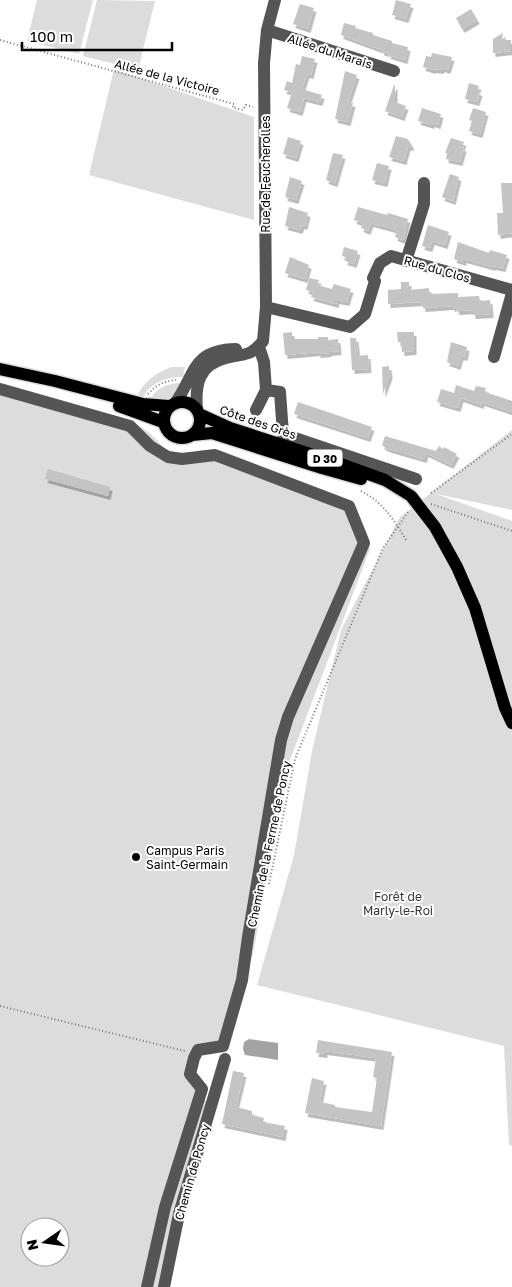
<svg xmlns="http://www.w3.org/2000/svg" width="512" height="1287" font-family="'Golos Text',sans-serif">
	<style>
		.green { fill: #dcdcdc; fill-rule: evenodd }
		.water { fill: #a3a3a3 }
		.building { fill: #c4c4c4; filter: url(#shadow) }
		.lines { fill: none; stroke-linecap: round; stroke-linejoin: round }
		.major-casing { stroke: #dbdbdb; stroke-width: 15 }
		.path { stroke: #777; stroke-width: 2; stroke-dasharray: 1 2.5; stroke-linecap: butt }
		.minor { stroke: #555; stroke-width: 12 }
		.major { stroke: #000; stroke-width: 12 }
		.poi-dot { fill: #000; stroke: #fff; stroke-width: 2 }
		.labels { text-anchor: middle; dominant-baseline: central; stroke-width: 4; stroke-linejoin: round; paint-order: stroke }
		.shield { fill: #fff; stroke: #4c4c4c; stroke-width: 1 }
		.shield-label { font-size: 11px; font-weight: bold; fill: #000 }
		.street-label { font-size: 12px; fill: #000; stroke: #fff }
		.poi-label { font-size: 12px; fill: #000; stroke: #fff; text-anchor: start }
		.park-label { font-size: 12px; fill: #333; stroke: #fff }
	</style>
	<defs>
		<filter id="shadow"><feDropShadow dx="2.5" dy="4" stdDeviation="0" flood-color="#0004"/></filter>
	</defs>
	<rect width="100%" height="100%" fill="#fff"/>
	<path class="green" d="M37,0H93L79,54L27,41Z
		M97,0L155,1L138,70L83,56Z
		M114,69L254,117V220L89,175Z
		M171,367H185L183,377C166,377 148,383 142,400L136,399C142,382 156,373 171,367Z
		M177,383L183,384L171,399L161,403L151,399C156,388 165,385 177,383Z
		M0,385L138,425L150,433L167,451L191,454L203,450L225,453L355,509L370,549L290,760L253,953L226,1049L198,1054L195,1073L208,1089L205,1100L208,1104L161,1287H0ZM30,1227H60V1257H30Z
		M512,430V510L436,494L512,521V1146L509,1145L504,1046L257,985L294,855L312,751L341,630L400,517Z"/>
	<path class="water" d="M249,1039L278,1043V1060L245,1055L243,1049L244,1042Z"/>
	<path class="building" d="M396,0L411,4L406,19L392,15Z
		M300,4L314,8L308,29L293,24Z
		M471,9L477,20L462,29L456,18Z
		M344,23L356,26L355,28L373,33V35L392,41V43L408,47L405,60L388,55L389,53L382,52V50L341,35Z
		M503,33L502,40H511V51L493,53V39Z
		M432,53L452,57L448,70L442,68L441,70L433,69V70L423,67L426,56L431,57Z
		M302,56L315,59L311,75L307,74L302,89L322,95L320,102L304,98L300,112L287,108L292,92L284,90L287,81L292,83L296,64L300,65Z
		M345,71L357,75L348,102L353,103L348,122L335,119Z
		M469,83L479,86L477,91L480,92L477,102L465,99Z
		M394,85L395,86V102L406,106L402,117L385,111Z
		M422,108L441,114L438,125L432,123V125L418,121Z
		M473,108L486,112L480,134L469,131L472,121L469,120Z
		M396,136L408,139L412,146L408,147L404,161L389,157Z
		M288,137L301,141L296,158L283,154Z
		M451,138L464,142L462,147L464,148L460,162L446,159L447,153H445Z
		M333,153L343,155L335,183L326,180Z
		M377,163L389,166L385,183L372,180Z
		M450,174L459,177L453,201L442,197Z
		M290,177L302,181L296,200L285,197Z
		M501,183H512V233L498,235L497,213H503Z
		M289,207L308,213L305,226L302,225L300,230L285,226Z
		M358,207L387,215L388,213L408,219L403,240L395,237L397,230L371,223L368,231L361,228L363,223L354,220Z
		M428,225L449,232L445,245L432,241L430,248L422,246Z
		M458,242L489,253L490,250L507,255L503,268L493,266V267L464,259V262L454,259Z
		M344,247L358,251L354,264L345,261L346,257L342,256Z
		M290,257L309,265L305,279L285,273Z
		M309,278L319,280L317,285L332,289L334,284L351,289L347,302L337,300L336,304L311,297L313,292L306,290Z
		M401,282H409V290L429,288V294L458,293V297L479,296L480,301L490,300L491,314L473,315V310L457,311L456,307L452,308V306L423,308L422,302L388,304V290L401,289Z
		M292,332V339H318V337H328V340L338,339L339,351L329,352V353L318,354V352L285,355L283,333Z
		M397,332H414V351L402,352L401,342H398Z
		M350,338H356L358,356L368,355L369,369L352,370Z
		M451,342L467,347L465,357L461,356L458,366L447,362Z
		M389,366L390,375L383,394L382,367Z
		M456,385L474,391L476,386L486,388L485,392L512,401V412L482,402L481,405L461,398L458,408L437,402L441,389L454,393Z
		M298,402L372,427L368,438L294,414Z
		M385,436L436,451L439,446L443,449L444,447L457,454L451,465L426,453L424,459L386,448L382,445Z
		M48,469L110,487L108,496L45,479Z
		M318,1040L392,1052L381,1126L305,1113L312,1078L324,1081L320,1102L335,1105V1107L372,1112L377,1078L373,1077L376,1058L325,1051V1054L316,1053Z
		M233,1071L244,1073L236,1107L252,1111V1115L264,1118L263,1122L285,1126L283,1137L222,1124Z"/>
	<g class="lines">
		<defs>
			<path id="major" d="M0,369L55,381L143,404L169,406
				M164 420a18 18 0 1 1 36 0a18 18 0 1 1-36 0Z
				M119,406L163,422
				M199,414L230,428L338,463L385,480L411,496L435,527L457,567L475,608L505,708L512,723
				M192,435L212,433L322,468L361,479"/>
		</defs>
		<use href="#major" class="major-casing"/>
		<path class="path" d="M0,40L234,104L233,108L243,110L246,105L253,107
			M148,394C156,385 164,381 176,380
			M361,491C382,501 394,520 406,540
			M431,493L512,434
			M431,504L512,531
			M269,884L295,759L383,548L408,512
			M0,1006L185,1051"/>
		<path class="minor" d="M267,30L394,71
			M406,261L424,204V183
			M266,307L350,327L365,314L375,281L373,278L380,263L391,256L512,290
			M494,357L512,293
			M0,389L130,426L150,446L168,457L182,459L215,455L349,506L364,543L288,717L281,740L248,937L242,980L223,1046L198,1050L194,1058L190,1074L202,1089L165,1207L147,1287
			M266,390L280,392L283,434L416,479
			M176,402C196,373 192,350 236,349
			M197,410C195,385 198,365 226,358C243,353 250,358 263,341L266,307L264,63L267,30L275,0
			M256,410L266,390L264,362L259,347
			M164,1287L179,1214L225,1059"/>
		<use href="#major" class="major"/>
	</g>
	<circle class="poi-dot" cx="136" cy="857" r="5"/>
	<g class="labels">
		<rect class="shield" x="307.5" y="449.5" width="35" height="17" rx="4"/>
		<g class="shield-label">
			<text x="325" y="458">D 30</text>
		</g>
		<g class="street-label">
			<text transform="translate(330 51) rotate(18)">Allée du Marais</text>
			<text transform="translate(167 77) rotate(15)">Allée de la Victoire</text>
			<text transform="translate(265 174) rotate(-90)">Rue de Feucherolles</text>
			<text transform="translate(437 269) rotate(16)">Rue du Clos</text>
			<text transform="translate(258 422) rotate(19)">Côte des Grès</text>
			<text transform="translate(269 844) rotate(-78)">Chemin de la Ferme de Poncy</text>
			<text transform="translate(192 1172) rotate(-74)">Chemin de Poncy</text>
		</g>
		<g class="poi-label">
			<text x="146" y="850">Campus Paris<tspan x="146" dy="14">Saint-Germain</tspan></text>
		</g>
		<g class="park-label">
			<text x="398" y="896">Forêt de<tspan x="398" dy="14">Marly-le-Roi</tspan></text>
		</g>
	</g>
	<g transform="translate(45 1242) rotate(257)"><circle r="24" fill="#ffffff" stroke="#999999"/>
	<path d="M0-4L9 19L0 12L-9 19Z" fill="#000000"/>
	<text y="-8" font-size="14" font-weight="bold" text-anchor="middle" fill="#000000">N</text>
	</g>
	<path d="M22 42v8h150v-8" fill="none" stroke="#000000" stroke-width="2.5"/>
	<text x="30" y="42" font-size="15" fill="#000000" stroke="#ffffff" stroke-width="4" paint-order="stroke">100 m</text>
</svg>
